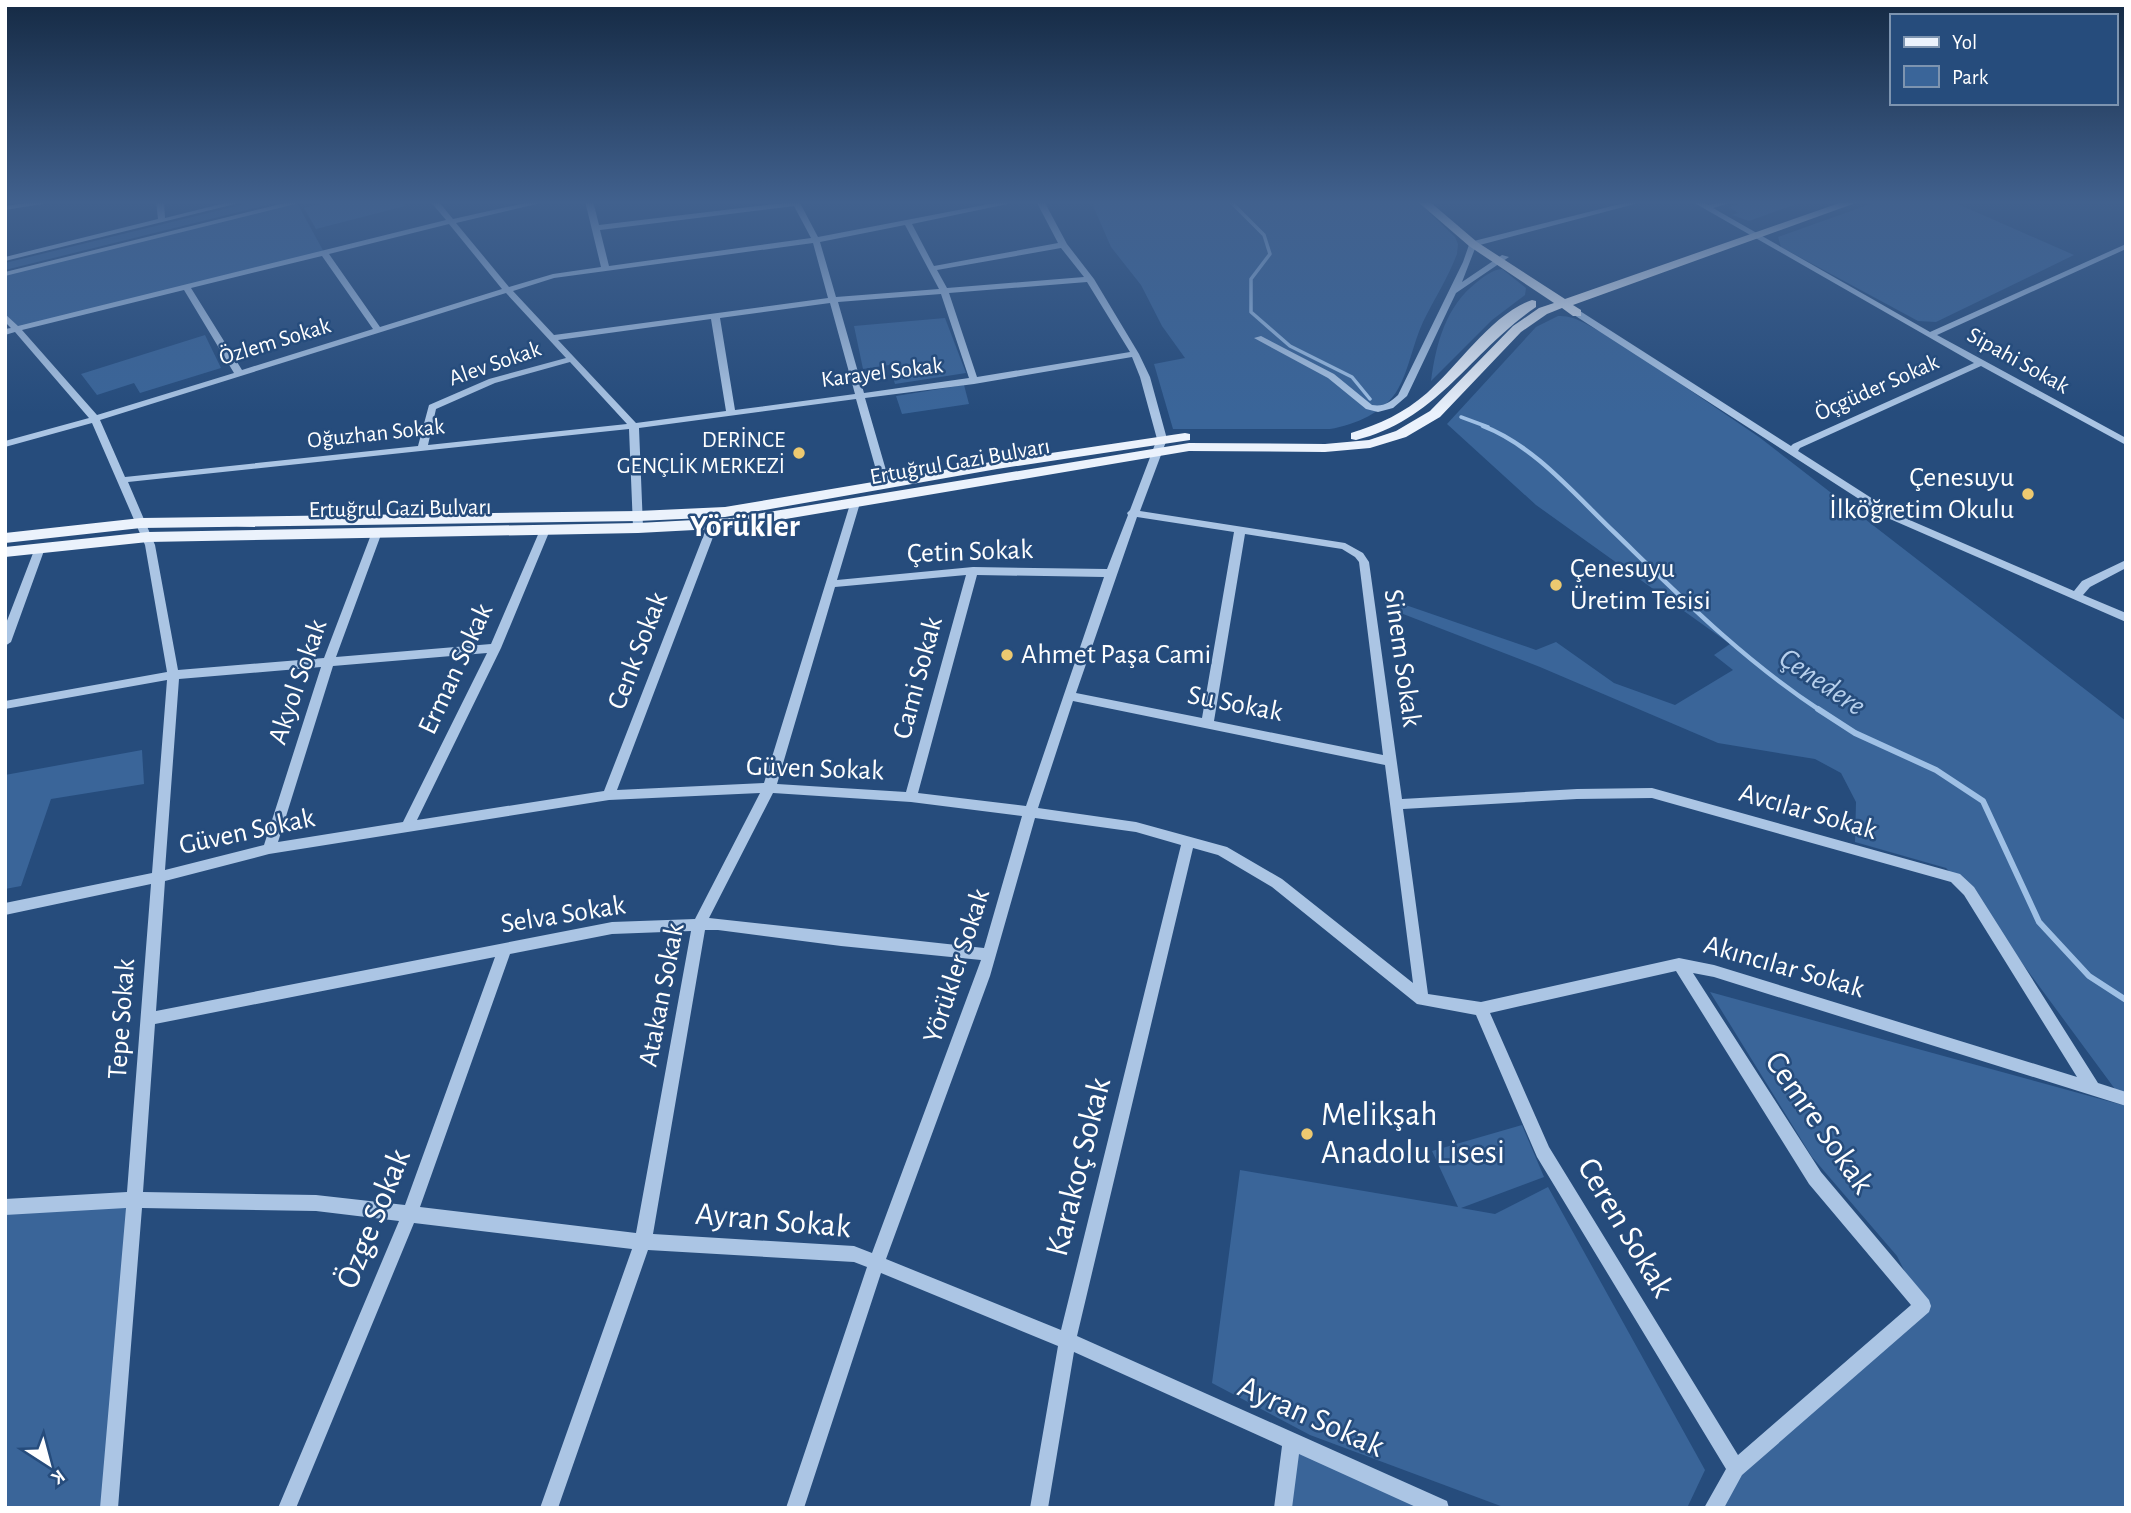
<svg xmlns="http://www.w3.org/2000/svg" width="2131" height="1513" font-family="'Alegreya Sans',sans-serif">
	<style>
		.green { fill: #3a6599 }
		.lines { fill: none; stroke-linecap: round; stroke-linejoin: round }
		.stream-far2 { stroke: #9fc0e5; stroke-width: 3.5 }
		.stream-far1 { stroke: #9fc0e5; stroke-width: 4.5 }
		.stream { stroke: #9fc0e5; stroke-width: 6 }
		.minor { fill: #abc5e4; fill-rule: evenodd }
		.major { fill: #ebf2fc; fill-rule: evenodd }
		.poi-dot { fill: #edc970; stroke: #264c7c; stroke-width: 2.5 }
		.labels { text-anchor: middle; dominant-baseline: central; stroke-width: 5; stroke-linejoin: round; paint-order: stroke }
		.far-street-label { font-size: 23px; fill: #fff; stroke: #264c7c }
		.far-poi-label { font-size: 23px; fill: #fff; stroke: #264c7c; text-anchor: end }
		.poi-label { font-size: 28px; fill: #fff; stroke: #264c7c; text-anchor: start }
		.street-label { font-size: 28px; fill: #fff; stroke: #264c7c }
		.water-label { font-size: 30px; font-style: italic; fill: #b6cfec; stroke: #264c7c }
		.quarter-label { font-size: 32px; font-weight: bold; fill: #fff; stroke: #264c7c }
		.near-poi-label { font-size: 33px; fill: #fff; stroke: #264c7c; text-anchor: start }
		.near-street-label { font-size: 33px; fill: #fff; stroke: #264c7c }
	</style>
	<rect width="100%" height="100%" fill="#264c7c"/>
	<path class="green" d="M257,201H283L5,270V263Z
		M332,201H402L405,206L316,229L304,208Z
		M1091,201H1417L1455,237L1458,244L1457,254C1448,278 1434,299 1423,322C1413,343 1409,370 1398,389C1385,412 1355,425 1330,429H1173L1154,364L1185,358L1162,326L1141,285L1111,247Z
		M1749,201H1804L1749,221L1732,215L1738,213L1729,207Z
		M1879,201H1951L2074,255L1936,322L1918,321L1781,247L1778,237Z
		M297,203L325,254L18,329L5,316V274Z
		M1502,269L1526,288L1525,295L1492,320L1431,381C1436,343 1446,306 1477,282C1485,276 1492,270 1502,269Z
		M1558,316C1578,315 1589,328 1607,334L1759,437L2126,721V1104L1969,891L1946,868L1855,842L1856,802L1841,773L1815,759L1718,743L1540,667L1385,607V591L1394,601L1536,650L1556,642L1614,683L1675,705L1733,670L1714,655L1730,644L1536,505L1447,424L1536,327Z
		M945,318L966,373L895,384L889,365L863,369L854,326Z
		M205,335L221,368L140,393L134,383L97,395L81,374Z
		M964,385L969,404L902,414L896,396Z
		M142,750L144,784L51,799L21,886L5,889V775Z
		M1710,992L2126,1106V1508H1713L1736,1469L1922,1306L1897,1256L1812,1157Z
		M1522,1125L1544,1177L1461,1208L1495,1214L1548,1187L1705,1470L1687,1508H1506L1310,1435L1212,1383L1240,1170L1458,1207L1432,1151Z
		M135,1200L109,1508H5V1207Z
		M1292,1441L1440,1508H1283Z"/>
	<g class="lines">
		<path class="stream-far2" d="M1230,201L1264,235L1270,254L1251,279V312L1290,346L1352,377L1370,399
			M1461,417L1488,427"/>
		<path class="stream-far1" d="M1483,426C1535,446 1575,495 1615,533C1682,598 1742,659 1821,711"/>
		<path class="stream" d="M1818,709L1855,733L1936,770L1983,801L2039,922L2089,976L2126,1000"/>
		<path class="minor" d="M38,201H60L5,210V206Z
			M156,201H164L165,218L233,201H247L5,261V257L158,219Z
			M293,201H307L5,276V272Z
			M430,201H438L453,219L534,201H549L456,223L509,287L553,274L601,267L585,201H593L599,225L799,201L818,237L1005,201H1022L912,224L934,266L1058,243L1036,201H1044L1067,244L1094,279L1139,354L1150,377L1167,439L1140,511L1345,543L1363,553L1369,562L1402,799L1577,789L1652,788L1960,874L1974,887L2098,1083L2126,1092V1106L1714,977L1693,973L1821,1172L1929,1300L1931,1306L1929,1312L1742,1475L1724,1508H1704L1726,1469L1537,1157L1476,1015L1417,1004L1272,887L1218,855L1193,848L1077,1336L1447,1501L1449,1508H1418L1299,1454L1292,1508H1274L1282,1446L1074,1352L1048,1508H1030L1058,1346L881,1273L804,1508H786L867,1267L854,1262L648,1250L558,1508H540L632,1249L414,1223L296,1508H278L399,1221L316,1211L142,1208L118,1508H100L126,1208L5,1215V1199L127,1192L151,884L5,915V903L152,873L167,680L5,709V701L167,672L145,545L92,423L5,447V441L89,418L15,332L5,335V329L11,328L5,322V314L18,326L446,220ZM794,206L811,238L609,266L600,230ZM449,224L502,289L380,327L329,254ZM905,225L939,289L836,297L820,242ZM813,243L828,298L554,335L513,291L554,278ZM1061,248L1084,277L947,288L937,270ZM322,256L373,329L242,370L191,288ZM1087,282L1130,352L977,377L949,293ZM184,290L234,373L97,415L22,330ZM506,293L566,358L489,379L429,405L418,446L125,477L100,420ZM941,294L969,378L864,393L838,302ZM830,303L855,394L735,410L720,318ZM711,319L726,411L636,423L558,340ZM1132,357L1140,377L1157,439L1130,510L1127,513L1128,515L1107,569L973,567L837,580L860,503L859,501H851L764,783L617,790L718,524L717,522L713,521L708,524L604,791L417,820L501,648L550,530L549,528H541L540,530L491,644L336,657L382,532L377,529L372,532L324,658L178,670L155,545L128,482L629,429L633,527L638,530L643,527L639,428L856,399L880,484L885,487L890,484L865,398L974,384ZM570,362L627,424L428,445L436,409L495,383ZM1137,517L1234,532L1202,718L1076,693ZM1245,534L1342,549L1355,557L1359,562L1383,755L1214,721ZM966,575L906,792L777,784L835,587ZM977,575L1104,577L1026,806L918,793ZM487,653L403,822L278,842L333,666ZM321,667L264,845L165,870L179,679ZM1073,701L1385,765L1413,983L1282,879L1227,847L1136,822L1038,808ZM760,793L695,919L612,922L156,1011L165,881L269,854L609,800ZM773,793L911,802L1022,816L984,948L709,918ZM1652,798L1951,882L1964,895L2077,1077L1714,965L1679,958L1481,1002L1428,994L1403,809L1577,799ZM1035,818L1136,832L1181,845L1061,1330L886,1259L990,976ZM705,930H718L841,946L981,960L872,1253L854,1246L653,1234ZM691,931L636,1233L420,1207L510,954L612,934ZM495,957L405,1205L316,1195L143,1192L155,1024ZM1676,971L1809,1184L1911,1305L1738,1455L1549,1147L1490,1013Z
			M1632,201H1646L1476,246L1462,282L1502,255L1509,257L1456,293L1407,396L1393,408L1378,412L1366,409L1328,378L1254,338L1261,336L1334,374L1372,405C1384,407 1390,402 1398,395L1463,262L1470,242Z
			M1691,201H1701L1708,205L1723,201H1736L1713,208L1930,332L2126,244V249L1937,335L2126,438V445L1981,366L1800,448L1798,451L1898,515L2074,591L2082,581L2126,560V568L2090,587L2083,595L2126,613V622L1890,519L1574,315V311H1580L1791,446L1793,444L1974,363Z
			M40,545L45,548L11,642L5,646V626L35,548Z"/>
		<path class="major" d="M1417,201H1429L1477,242L1565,299L1845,201H1861L1573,305L1581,310V316H1573L1562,308L1547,314L1521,332L1440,417L1406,437L1370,448L1325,452L1189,451L732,528L638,533L148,542L5,557V547L148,532L638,523L732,518L1189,443L1325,444L1369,440L1396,431L1430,411L1513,326L1539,308L1554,303L1469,246Z
			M1532,300L1536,301V307C1470,352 1439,419 1356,440L1351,439V433C1380,424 1404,413 1427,393C1458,366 1493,313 1532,300Z
			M1185,433L1190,434V440L997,469L725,517L638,521L141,528L5,543V533L141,518L638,511L725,507L997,461Z"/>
	</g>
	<linearGradient id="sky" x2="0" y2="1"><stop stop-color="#152a44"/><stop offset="0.49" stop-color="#41618e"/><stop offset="1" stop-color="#41618e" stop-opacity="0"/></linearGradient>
	<rect width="2131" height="413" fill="url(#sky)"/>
	<g class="poi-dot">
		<circle cx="799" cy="453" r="7"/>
		<circle cx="2028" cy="494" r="7"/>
		<circle cx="1556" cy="585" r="7"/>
		<circle cx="1007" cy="655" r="7"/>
		<circle cx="1307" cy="1134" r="7"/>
	</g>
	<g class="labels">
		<g class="far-street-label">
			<text transform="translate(275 342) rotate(-17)">Özlem Sokak</text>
			<text transform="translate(2018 361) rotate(29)">Sipahi Sokak</text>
			<text transform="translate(495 364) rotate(-19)">Alev Sokak</text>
			<text transform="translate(882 373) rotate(-7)">Karayel Sokak</text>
			<text transform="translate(1877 388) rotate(-24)">Öçgüder Sokak</text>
			<text transform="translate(376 434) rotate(-6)">Oğuzhan Sokak</text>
			<text transform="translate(960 462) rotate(-10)">Ertuğrul Gazi Bulvarı</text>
			<text transform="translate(400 509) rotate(-1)">Ertuğrul Gazi Bulvarı</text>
		</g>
		<g class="far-poi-label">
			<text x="785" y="440">DERİNCE<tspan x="785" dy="26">GENÇLİK MERKEZİ</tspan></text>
		</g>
		<g class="poi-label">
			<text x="2014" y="478" text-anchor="end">Çenesuyu<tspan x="2014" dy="32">İlköğretim Okulu</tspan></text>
			<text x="1570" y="569">Çenesuyu<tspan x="1570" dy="32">Üretim Tesisi</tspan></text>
			<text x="1021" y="655">Ahmet Paşa Cami</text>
		</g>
		<g class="street-label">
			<text transform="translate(970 552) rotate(-2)">Çetin Sokak</text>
			<text transform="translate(638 651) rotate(-69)">Cenk Sokak</text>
			<text transform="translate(1402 658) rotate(82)">Sinem Sokak</text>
			<text transform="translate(456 669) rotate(-65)">Erman Sokak</text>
			<text transform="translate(918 678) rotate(-75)">Cami Sokak</text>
			<text transform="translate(298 682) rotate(-71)">Akyol Sokak</text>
			<text transform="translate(1235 704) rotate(11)">Su Sokak</text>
			<text transform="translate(815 769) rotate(2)">Güven Sokak</text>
			<text transform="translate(1808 812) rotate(16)">Avcılar Sokak</text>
			<text transform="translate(247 832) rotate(-12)">Güven Sokak</text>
			<text transform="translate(563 915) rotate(-9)">Selva Sokak</text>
			<text transform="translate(957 966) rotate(-72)">Yörükler Sokak</text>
			<text transform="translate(1784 967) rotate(16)">Akıncılar Sokak</text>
			<text transform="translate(662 995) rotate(-79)">Atakan Sokak</text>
			<text transform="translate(122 1019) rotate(-86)">Tepe Sokak</text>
		</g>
		<g class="water-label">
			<text transform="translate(1822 682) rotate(34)">Çenedere</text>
		</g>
		<g class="quarter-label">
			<text x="745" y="526">Yörükler</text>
		</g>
		<g class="near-poi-label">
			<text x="1321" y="1115">Melikşah<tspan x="1321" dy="38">Anadolu Lisesi</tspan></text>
		</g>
		<g class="near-street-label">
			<text transform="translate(1819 1123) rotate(55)">Cemre Sokak</text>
			<text transform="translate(1079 1167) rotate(-76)">Karakoç Sokak</text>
			<text transform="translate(374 1219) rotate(-68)">Özge Sokak</text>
			<text transform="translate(773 1221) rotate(5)">Ayran Sokak</text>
			<text transform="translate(1625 1228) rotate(59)">Ceren Sokak</text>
			<text transform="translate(1311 1417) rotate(24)">Ayran Sokak</text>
		</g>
	</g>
	<rect width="2131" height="1513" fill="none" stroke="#ffffff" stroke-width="14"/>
	<rect x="1890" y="14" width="228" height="91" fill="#264c7c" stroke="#7d94b0" stroke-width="2"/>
	<rect x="1904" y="37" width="35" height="10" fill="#ebf2fc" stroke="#7d94b0" stroke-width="2"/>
	<text x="1952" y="49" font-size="21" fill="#ffffff">Yol</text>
	<rect x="1904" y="66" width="35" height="21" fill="#3a6599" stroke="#7d94b0" stroke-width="2"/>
	<text x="1952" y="84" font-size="21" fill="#ffffff">Park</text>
	<g transform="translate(49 1464) rotate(144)" stroke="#264c7c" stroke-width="5" paint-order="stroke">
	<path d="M0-5L12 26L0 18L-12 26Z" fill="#ffffff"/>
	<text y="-10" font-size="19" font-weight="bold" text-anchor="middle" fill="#ffffff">K</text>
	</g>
</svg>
